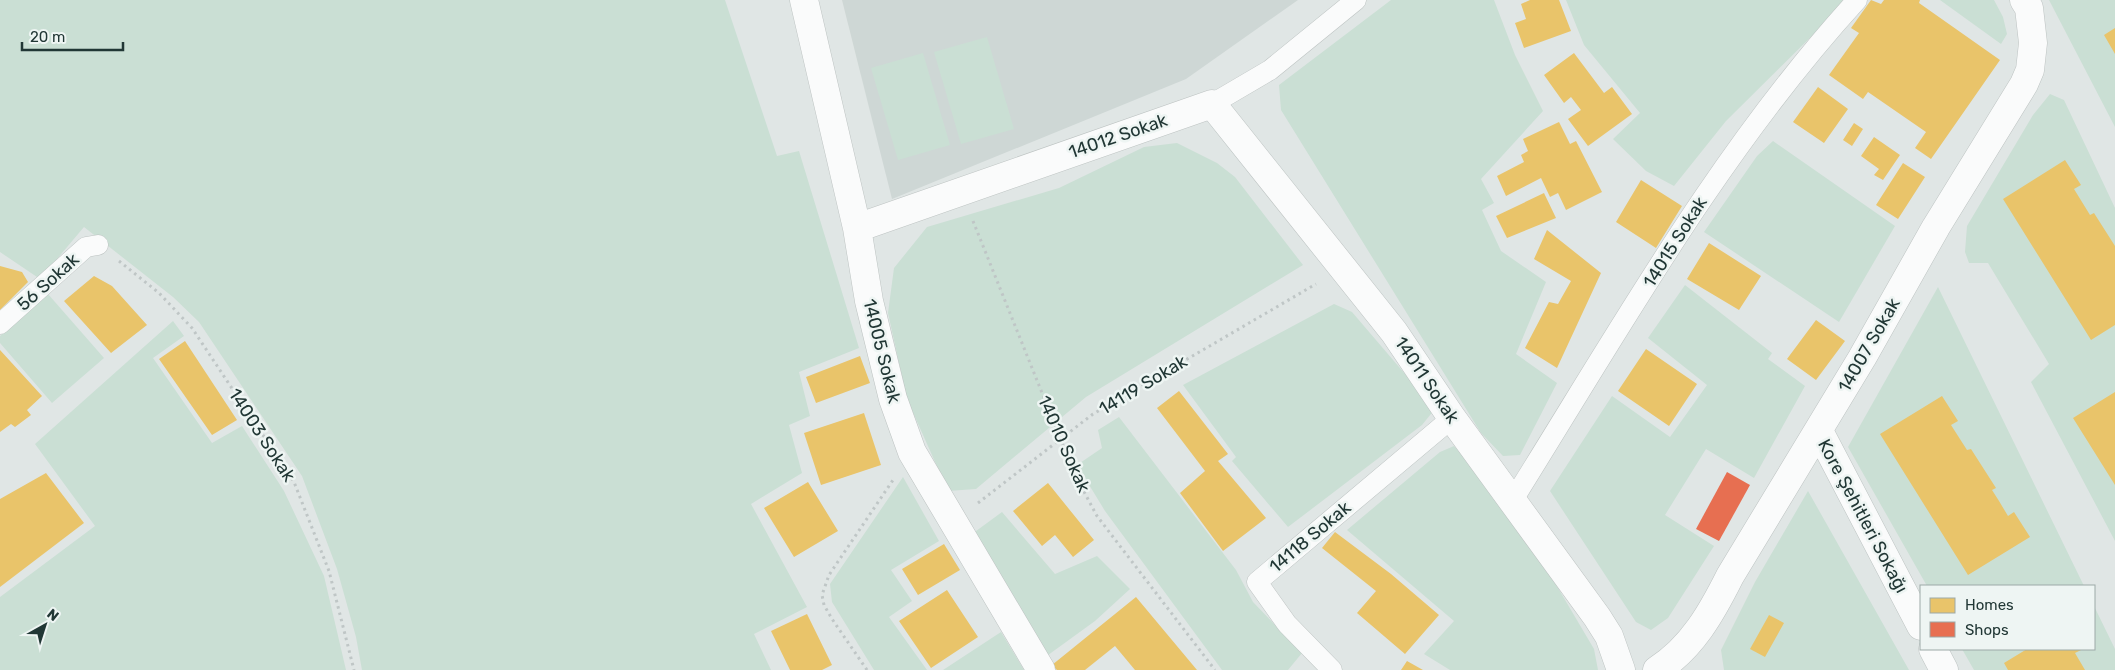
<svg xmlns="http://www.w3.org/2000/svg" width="2115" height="670" font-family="Rubik,sans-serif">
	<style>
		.built { fill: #ced7d5 }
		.green { fill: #cadfd4 }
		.homes { fill: #e9c46a }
		.shops { fill: #e76f51 }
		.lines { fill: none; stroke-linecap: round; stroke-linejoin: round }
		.service-casing { stroke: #bdc3c2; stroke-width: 21 }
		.minor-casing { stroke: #bdc3c2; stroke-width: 29 }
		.path { stroke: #bfc6c6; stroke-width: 3; stroke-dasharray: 2.5 4; stroke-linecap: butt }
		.service { stroke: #fafbfb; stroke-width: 20 }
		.minor { stroke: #fafbfb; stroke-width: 28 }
		.labels { text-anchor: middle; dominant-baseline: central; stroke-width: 5; stroke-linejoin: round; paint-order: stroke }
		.street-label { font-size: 18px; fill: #213735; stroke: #eef5f3 }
	</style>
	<rect width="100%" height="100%" fill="#e0e6e5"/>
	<path class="built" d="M842,0H1298L1186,79L892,199Z"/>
	<path class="green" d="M0,0H725L777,156L799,151L859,348L799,372L810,416L789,425L802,473L751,504L807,607L754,634L771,670H362L356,637L337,569L302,476L199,322L173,297L84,227L40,279L0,252Z
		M1391,0H1494L1515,55L1543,111L1481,179L1494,203L1482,210L1501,251L1546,282L1516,354L1557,383L1520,455L1503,456L1481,433L1281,110L1279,85Z
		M1566,0H1842L1845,3L1726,121L1674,186L1646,171L1613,139L1640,113L1584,45Z
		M1940,0H1994L2003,17L2007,34L2001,44Z
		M2049,0H2115V127Z
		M987,37L1014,129L961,144L934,52Z
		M923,53L950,145L898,160L871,68Z
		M2050,94L2064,100L2115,208V541L2031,382L2049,364L1988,263H1969L1965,252L1967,226L2033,115Z
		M1773,141L1895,226L1839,322L1704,232L1757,156Z
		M1177,143L1217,163L1235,177L1303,265L1086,397L976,489L948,491L907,399L888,313L894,268L927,227L1059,188L1144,147Z
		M1685,285L1772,353L1768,359L1805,386L1754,478L1706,449L1665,515L1714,546L1668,618L1651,630L1636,622L1550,491L1612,396L1670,437L1707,385L1648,338Z
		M1938,287L2084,586H1927L1848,447Z
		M48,294L104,358L52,403L0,343V336Z
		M1334,304L1352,312L1435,409L1422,425L1288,527L1232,461L1236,457L1183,385Z
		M173,321L184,336L153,358L212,443L242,426L284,491L324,576L346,670H0V597L95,526L35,444Z
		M1119,417L1236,570L1253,602L1302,653L1288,670H1222L1105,511L1077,465L1102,448L1098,430Z
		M1454,446L1469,462L1545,566L1594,649L1598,670H1450L1424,654L1454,621L1347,530L1440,452Z
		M903,477L939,541L891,570L912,601L889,617L927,670H874L832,602L830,584Z
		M1808,491L1909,670H1724L1721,650L1755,582Z
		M1002,512L1055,574L1097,556L1130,589L1095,621L1044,658L972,534Z
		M2094,606L2115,649V670H1974L1962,649H2094Z
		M1001,632L1024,670H943Z"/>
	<path class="homes" d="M1530,0H1559L1571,31L1524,48L1515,23L1526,19L1521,4Z
		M1871,0L1881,4L1884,0H1920L1919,3L2000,60L1931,159L1915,148L1926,132L1868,92L1863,99L1829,75L1859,33L1851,28Z
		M2115,28V54L2104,35Z
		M1574,53L1604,93L1612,87L1632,114L1588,146L1568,119L1581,110L1571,97L1564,103L1544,75Z
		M1818,87L1848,109L1824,143L1793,122Z
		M1559,122L1570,144L1576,141L1602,192L1566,210L1558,193L1550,197L1541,178L1506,196L1497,176L1524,162L1521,155L1528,151L1523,139Z
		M1854,123L1863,129L1852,146L1843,140Z
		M1874,137L1900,155L1883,180L1874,175L1879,169L1861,156Z
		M2065,160L2081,185L2074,189L2090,215L2094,213L2115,246V325L2091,340L2003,199Z
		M1903,163L1925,177L1898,219L1876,205Z
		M1641,180L1682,206L1656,248L1616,222Z
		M1544,193L1556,218L1507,238L1496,216Z
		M1547,230L1601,273L1557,368L1525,348L1549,302L1558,304L1571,281L1534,259Z
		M1709,243L1761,276L1739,310L1687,279Z
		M0,266L22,272L28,282L0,310Z
		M94,276L112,286L147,325L111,353L64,301Z
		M1816,320L1845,341L1816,380L1787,359Z
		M185,341L237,420L212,435L159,359Z
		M1646,349L1697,384L1669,426L1618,391Z
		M0,350L42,396L27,410L31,415L15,427L11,424L0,432Z
		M860,356L870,383L816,403L806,377Z
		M1179,391L1228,454L1218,461L1266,518L1223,551L1180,493L1205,471L1157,408Z
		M2115,392V485L2073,418Z
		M1942,396L1958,421L1951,425L1967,450L1971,449L1996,488L1992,490L1999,501L2008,516L2014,512L2030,537L1968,575L1880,434Z
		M864,413L881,465L821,485L804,433Z
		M46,473L84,523L0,587V499Z
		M808,482L838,531L794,557L764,508Z
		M1048,483L1094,540L1073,557L1055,535L1042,546L1013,511Z
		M1335,532L1391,574L1439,615L1405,654L1357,613L1376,591L1322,548Z
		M944,544L960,570L918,595L902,569Z
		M947,590L978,637L931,668L899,621Z
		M1136,597L1197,670H1135L1115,646L1085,670H1057L1052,665Z
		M807,614L832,665L822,670H790L771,631Z
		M1769,615L1784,623L1765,657L1750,649Z
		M2027,649H2083L2075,653L2085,670H2008L2004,663Z
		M1407,661L1423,670H1401Z"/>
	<path class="shops" d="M1727,472L1750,485L1719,541L1696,529Z"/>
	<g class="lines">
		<defs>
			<path id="service" d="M1212,104L1270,70L1356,0
				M0,324L86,247L98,245
				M1513,500C1620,329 1720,150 1857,0
				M1332,670L1287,624L1257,582L1452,418"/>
			<path id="minor" d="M804,0L857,228L869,301L893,399L912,452L1041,670
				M857,228L1212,104L1394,332L1452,418L1597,617L1609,636L1621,670
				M1819,431L1921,626
				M1933,649L1944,670
				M1657,670C1692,648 1712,612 1730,576L1862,358L1936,227L2024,84L2030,70L2033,43L2029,8L2024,0"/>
		</defs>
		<use href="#service" class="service-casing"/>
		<use href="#minor" class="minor-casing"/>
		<path class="path" d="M973,221L1075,475L1097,516L1215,670
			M119,261L159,293L192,328L294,482L329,571L354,670
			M978,503L1093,414L1316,284
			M867,670L832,619L824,605L822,595L829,575L893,480"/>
		<use href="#service" class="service"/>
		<use href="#minor" class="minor"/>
	</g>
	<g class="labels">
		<g class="street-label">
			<text transform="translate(1118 136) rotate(-19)">14012 Sokak</text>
			<text transform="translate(1675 242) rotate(-58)">14015 Sokak</text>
			<text transform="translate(48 282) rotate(-42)">56 Sokak</text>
			<text transform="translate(1869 345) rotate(-60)">14007 Sokak</text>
			<text transform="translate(882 351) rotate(76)">14005 Sokak</text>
			<text transform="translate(1427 380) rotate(56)">14011 Sokak</text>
			<text transform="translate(1143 385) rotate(-31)">14119 Sokak</text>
			<text transform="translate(262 435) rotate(57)">14003 Sokak</text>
			<text transform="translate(1064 444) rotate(66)">14010 Sokak</text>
			<text transform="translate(1863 516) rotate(62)">Kore Şehitleri Sokağı</text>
			<text transform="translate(1310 537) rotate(-40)">14118 Sokak</text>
		</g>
	</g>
	<rect x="1920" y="585" width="175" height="65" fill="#eef5f3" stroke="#9ca9a7"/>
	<rect x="1930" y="598" width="25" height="15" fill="#e9c46a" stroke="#9ca9a7"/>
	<text x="1965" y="610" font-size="15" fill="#213735">Homes</text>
	<rect x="1930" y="622" width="25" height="15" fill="#e76f51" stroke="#9ca9a7"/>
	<text x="1965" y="635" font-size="15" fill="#213735">Shops</text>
	<g transform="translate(45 625) rotate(39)" stroke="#eef5f3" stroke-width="4" paint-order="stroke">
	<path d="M0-4L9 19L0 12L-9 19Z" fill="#213735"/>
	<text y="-8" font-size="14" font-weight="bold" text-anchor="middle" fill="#213735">N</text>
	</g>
	<path d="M22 42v8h101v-8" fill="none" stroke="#213735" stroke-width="2.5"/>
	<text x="30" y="42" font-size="15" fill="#213735" stroke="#eef5f3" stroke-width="4" paint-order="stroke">20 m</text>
</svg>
